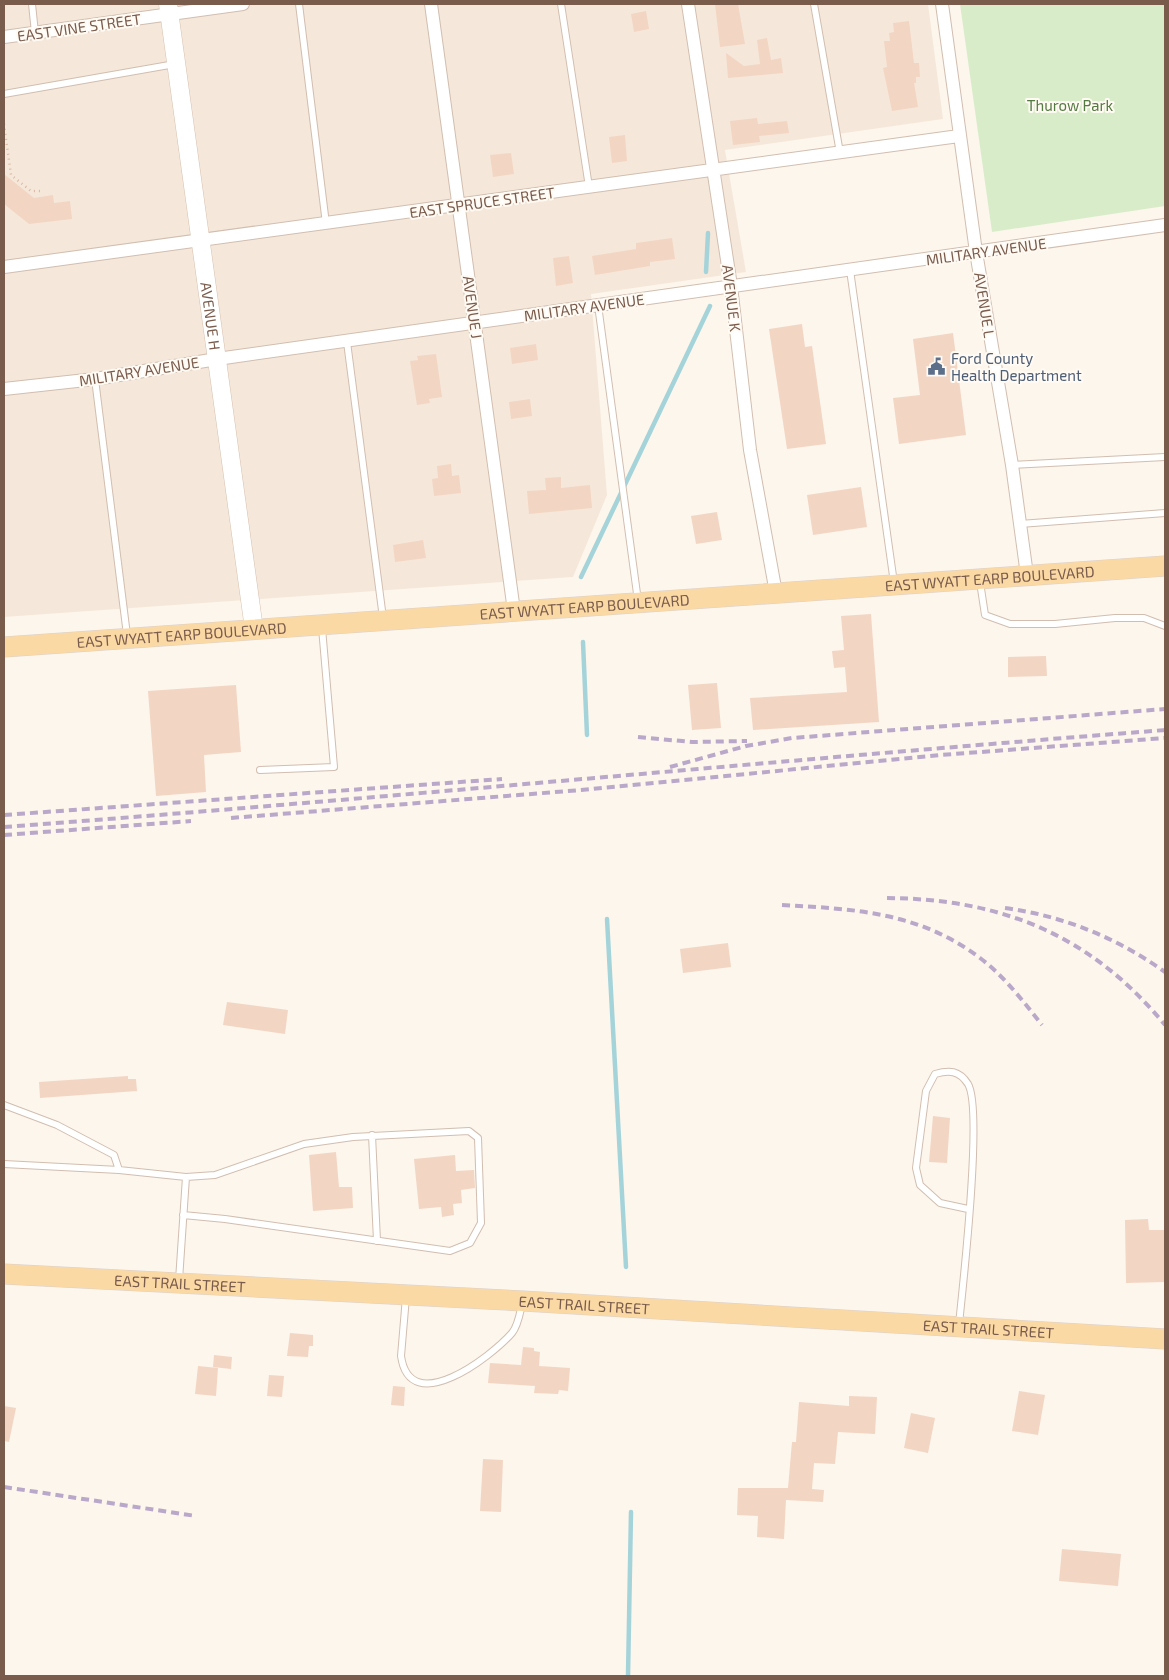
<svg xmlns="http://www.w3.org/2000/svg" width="1169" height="1680" font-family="'Exo 2',sans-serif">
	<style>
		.residential { fill: #f5e8da }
		.green { fill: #d8ecc9 }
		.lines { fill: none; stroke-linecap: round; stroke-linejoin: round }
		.stream { stroke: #a5d3da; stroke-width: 4.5 }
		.building { fill: #f3d5c3 }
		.lane-casing { stroke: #d1beb0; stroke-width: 8 }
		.street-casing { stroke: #d1beb0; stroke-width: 14 }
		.secondary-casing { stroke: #d6c0b0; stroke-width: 19 }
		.primary-casing { stroke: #dad1cd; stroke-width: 21 }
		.path { stroke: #d9b8a5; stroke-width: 2.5; stroke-dasharray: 1 4; stroke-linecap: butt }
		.lane { stroke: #fff; stroke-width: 6 }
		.street { stroke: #fff; stroke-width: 12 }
		.secondary { stroke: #fff; stroke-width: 18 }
		.primary { stroke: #fbd9a5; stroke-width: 20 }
		.rail { stroke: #b9a8c9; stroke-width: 4; stroke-dasharray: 8 5; stroke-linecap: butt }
		.labels { text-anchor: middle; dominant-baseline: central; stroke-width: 4; stroke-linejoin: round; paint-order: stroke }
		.street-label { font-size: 15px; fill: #7a5c4d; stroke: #fffaf3 }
		.park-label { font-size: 15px; fill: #537a41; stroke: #fffaf3 }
		.service-label { font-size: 15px; fill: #4e5e75; stroke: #fffaf3; text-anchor: start }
	</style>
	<rect width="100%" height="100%" fill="#fdf6ec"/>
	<path class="residential" d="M4,4H928L943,119L725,150L746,272L591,294L607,495L573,577L4,617Z"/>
	<path class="green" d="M960,4H1165V206L992,232Z"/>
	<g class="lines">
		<path class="stream" d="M706,272L708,233
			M581,577L710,306
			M583,642L587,735
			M607,919L626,1267
			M628,1676L631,1512"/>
	</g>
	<path class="building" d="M715,4H738L745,44L720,47Z
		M646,11L649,29L634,32L631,14Z
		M909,21L914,63H919L920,77H916V83H914L918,107L892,111L883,68L887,67L884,41H890L889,33L894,32L893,23Z
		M767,38L771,60L781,58L783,73L728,78L726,53L744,66L760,64L757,40Z
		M757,118L758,124L787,121L789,133L759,136L760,142L733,145L730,121Z
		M625,135L627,161L612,163L609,137Z
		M511,153L514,174L493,177L490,155Z
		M4,174L34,198L53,195L54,203L70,201L72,219L29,224L4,204Z
		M672,238L675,259L650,262V266L595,275L592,256L636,249V243Z
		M569,256L573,283L556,286L553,258Z
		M802,324L805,347L812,346L826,444L787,449L769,329Z
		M953,333L966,435L899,444L893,398L920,395L913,339Z
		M536,344L538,360L512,364L510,348Z
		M436,354L442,397L429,399L430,403L417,405L410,361L418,360L417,356Z
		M530,399L532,416L511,419L509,402Z
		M451,464L452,476L459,475L461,493L434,496L432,479L438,478L437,466Z
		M561,477V488L590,485L592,508L529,514L527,491L546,490L545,478Z
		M861,487L867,527L813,535L807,495Z
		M717,512L722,540L696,544L691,516Z
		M423,540L426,558L395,562L393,545Z
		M871,614L879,722L753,730L750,698L847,692L845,667L834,668L832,651L844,650L841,616Z
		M1046,656L1047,676L1008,677V657Z
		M717,683L721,728L692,730L688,685Z
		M236,685L241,752L204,755L206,792L156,796L148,691Z
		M728,943L731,967L683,973L680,949Z
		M227,1002L288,1010L285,1034L223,1025Z
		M128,1076V1079H136L137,1091L40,1098L39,1082Z
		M933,1116L950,1118L947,1163L929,1162Z
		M336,1152L339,1187H352L353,1208L313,1211L309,1155Z
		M455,1155L456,1171L474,1170L475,1188L461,1190L462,1203L453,1204L454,1215L442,1217L441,1207L419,1209L414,1159Z
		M1148,1219L1149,1230H1165V1282L1126,1283L1125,1220Z
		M290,1333L313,1335V1346H309L308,1357L287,1356Z
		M523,1347L534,1348V1351L540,1352L539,1366L570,1368L568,1391L559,1390L558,1394L534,1393L535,1386L488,1383L490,1363L521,1365Z
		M214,1355L232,1357L231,1369L213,1367Z
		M198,1366L218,1368L216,1396L195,1394Z
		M269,1375L284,1376L282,1397L267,1396Z
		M393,1386L405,1387L404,1406L391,1405Z
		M1019,1391L1045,1395L1038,1435L1012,1431Z
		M849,1396L877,1397L875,1434L838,1432L835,1464L814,1463L812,1489L824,1490L823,1502L786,1500L784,1539L757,1537L758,1516L737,1515L738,1488H788L792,1442H796L799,1402L849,1406Z
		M4,1406L16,1408L9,1442L4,1441Z
		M911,1413L935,1418L928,1453L904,1448Z
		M483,1459L503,1460L501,1512L480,1511Z
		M1062,1549L1121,1554L1118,1586L1059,1581Z"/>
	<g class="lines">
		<defs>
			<path id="lane" d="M32,4L35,33
				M299,4L326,224
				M561,4L589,187
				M814,4L840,153
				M4,94L175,64
				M850,270L894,583
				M598,305L638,601
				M347,342L383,618
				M95,379L127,635
				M1012,465L1165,457
				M1020,524L1165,513
				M980,582L985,615L1010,624H1055L1115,618H1144L1165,626
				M260,770L334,767L322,628
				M4,1105L57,1125L114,1155L119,1170L186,1177L215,1175L304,1144L353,1137L469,1131L478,1138L481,1223L470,1243L450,1251L225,1219L183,1215
				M372,1135L377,1241
				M4,1164L119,1170
				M179,1280L186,1177
				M406,1297L401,1356C410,1419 491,1357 512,1333C518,1326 520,1313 522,1304
				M959,1324C963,1285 983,1109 968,1084C959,1070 949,1070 935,1074L926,1091L916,1168L920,1185L940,1203L968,1209"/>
			<path id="street" d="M431,4L514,611
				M688,4L731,286L750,450L776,593
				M942,4L976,252L1012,465L1027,575
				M4,37L243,4
				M4,267L959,136
				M4,389L95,379L217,359L1165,225"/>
			<g id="secondary">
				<path id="s1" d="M168,4L254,629"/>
			</g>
			<g id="primary">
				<path id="s2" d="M4,647L1165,566"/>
				<path id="s3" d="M4,1274L523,1301L1165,1339"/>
			</g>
		</defs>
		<use href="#lane" class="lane-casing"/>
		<use href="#street" class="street-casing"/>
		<use href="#secondary" class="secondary-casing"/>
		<use href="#primary" class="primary-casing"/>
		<path class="path" d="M4,124L11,175L31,191H40"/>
		<use href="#lane" class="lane"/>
		<use href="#street" class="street"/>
		<use href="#secondary" class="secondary"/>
		<use href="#primary" class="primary"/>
		<path class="rail" d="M638,737L692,742L747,741
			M670,767L746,746L792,738L1165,709
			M4,815L502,779
			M231,818L581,790L941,755L1165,738
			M4,827C391,798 778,760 1165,730
			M4,835L191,821
			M887,898C1002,899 1091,935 1165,1025
			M782,905C855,909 919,912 980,958C1004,976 1023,1001 1042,1025
			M1005,908C1064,916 1117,938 1165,972
			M4,1487L196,1516"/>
	</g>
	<defs>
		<symbol id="civic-bare" viewBox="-9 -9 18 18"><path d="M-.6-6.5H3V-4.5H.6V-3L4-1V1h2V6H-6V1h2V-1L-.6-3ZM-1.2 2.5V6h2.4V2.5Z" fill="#5c6f8a" stroke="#fffaf3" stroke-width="2.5" paint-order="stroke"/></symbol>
	</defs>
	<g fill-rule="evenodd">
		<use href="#civic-bare" x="924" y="354" width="25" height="25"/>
	</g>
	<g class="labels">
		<g class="street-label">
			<text transform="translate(79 27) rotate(-8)">EAST VINE STREET</text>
			<text transform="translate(482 202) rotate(-8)">EAST SPRUCE STREET</text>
			<text transform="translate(986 251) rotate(-8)">MILITARY AVENUE</text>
			<text transform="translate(732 298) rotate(83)">AVENUE K</text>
			<text transform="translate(985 305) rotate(81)">AVENUE L</text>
			<text transform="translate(473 307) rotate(82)">AVENUE J</text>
			<text transform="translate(584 307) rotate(-8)">MILITARY AVENUE</text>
			<text stroke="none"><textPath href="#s1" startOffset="315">AVENUE H</textPath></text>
			<text transform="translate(139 371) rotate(-9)">MILITARY AVENUE</text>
			<text stroke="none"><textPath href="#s2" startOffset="988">EAST WYATT EARP BOULEVARD</textPath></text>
			<text stroke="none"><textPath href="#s2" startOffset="582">EAST WYATT EARP BOULEVARD</textPath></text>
			<text stroke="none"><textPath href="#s2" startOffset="178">EAST WYATT EARP BOULEVARD</textPath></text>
			<text stroke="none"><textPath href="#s3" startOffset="176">EAST TRAIL STREET</textPath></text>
			<text stroke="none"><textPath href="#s3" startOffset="581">EAST TRAIL STREET</textPath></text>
			<text stroke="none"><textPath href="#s3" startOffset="986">EAST TRAIL STREET</textPath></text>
		</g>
		<g class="park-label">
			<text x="1070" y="105">Thurow Park</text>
		</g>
		<g class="service-label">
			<text x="951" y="358">Ford County<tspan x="951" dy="17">Health Department</tspan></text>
		</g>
	</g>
	<rect width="1169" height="1680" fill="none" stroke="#7a5c4d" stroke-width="10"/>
</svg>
